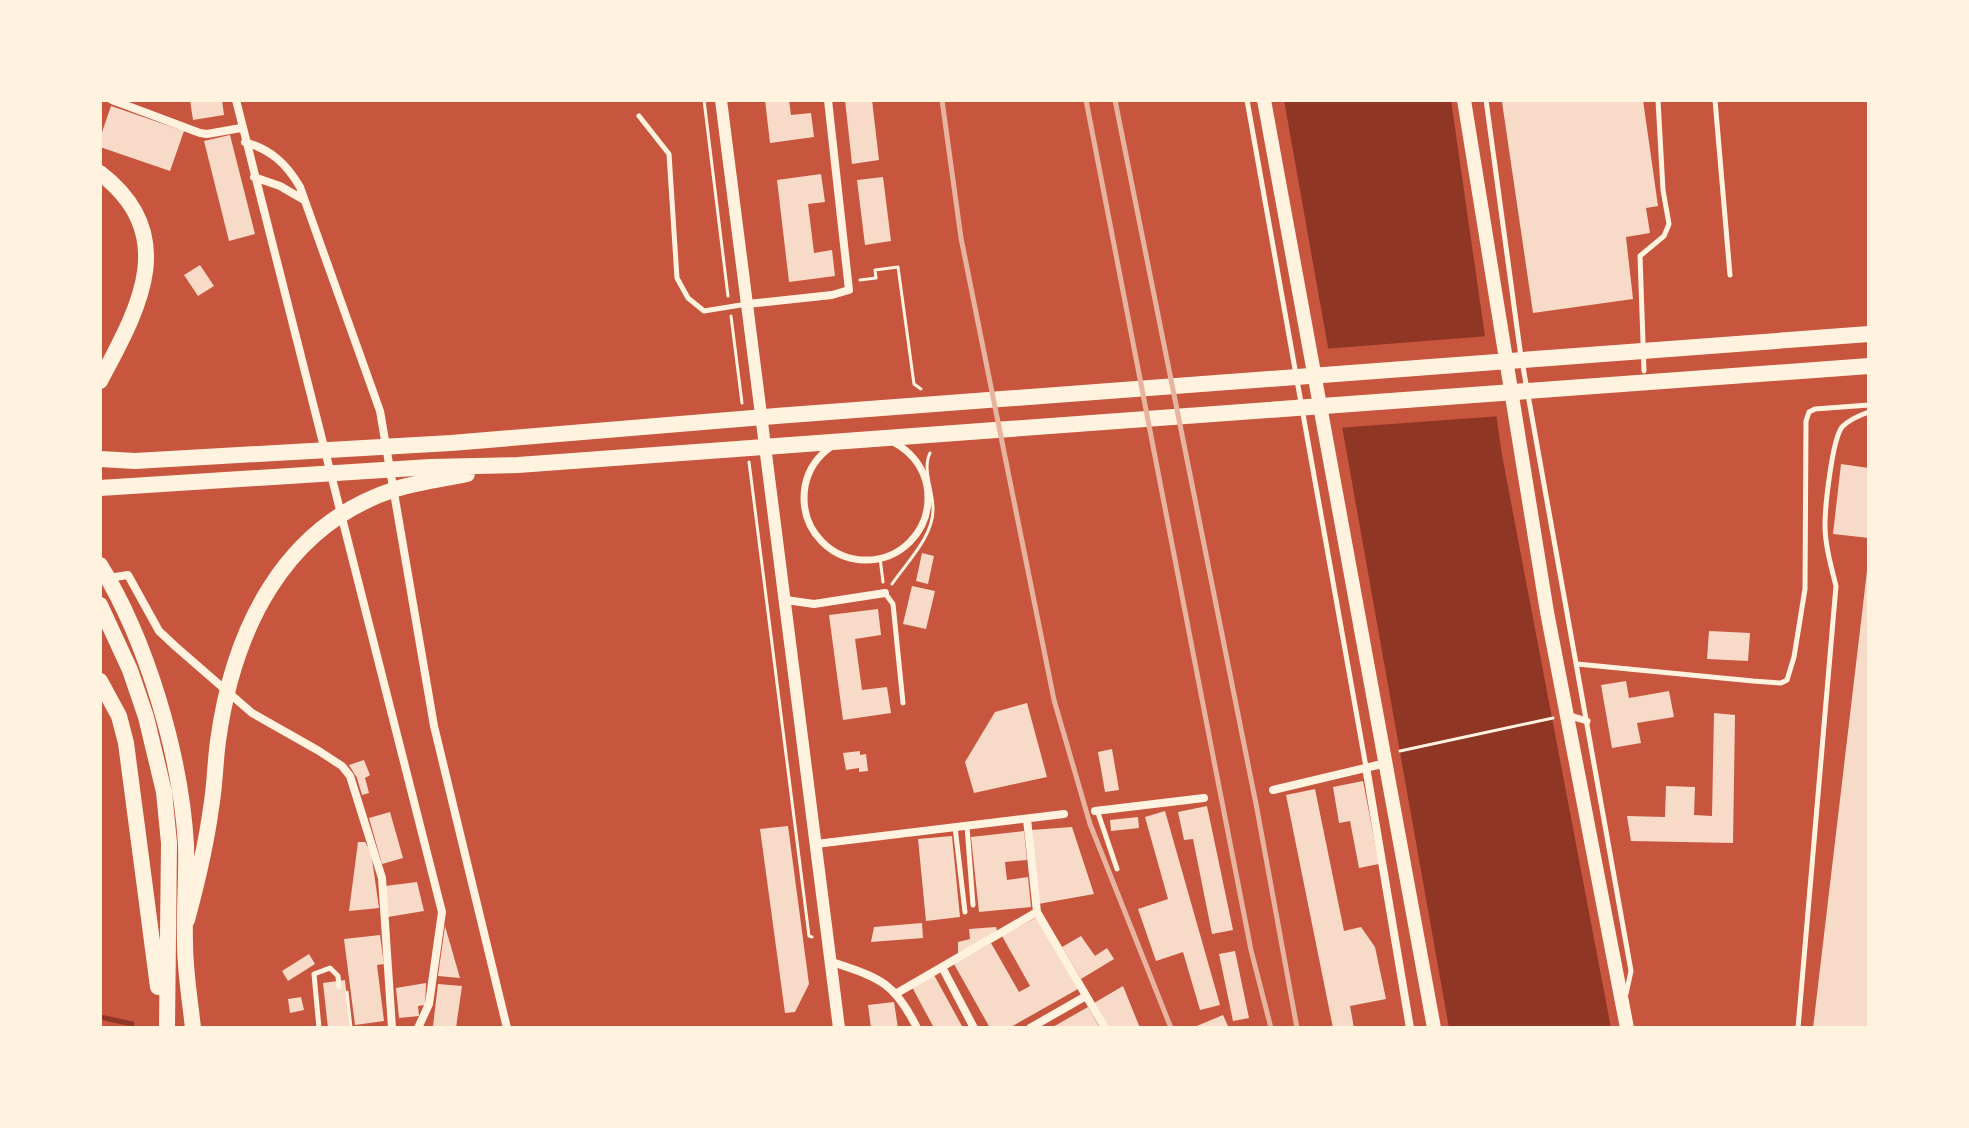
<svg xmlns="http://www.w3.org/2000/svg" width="1969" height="1128" font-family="Rubik,sans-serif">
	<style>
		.water { fill: #8f3625 }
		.pier { fill: #c8553d }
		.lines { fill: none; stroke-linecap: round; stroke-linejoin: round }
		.stream { stroke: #8f3625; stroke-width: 5 }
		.building { fill: #f7dbc8 }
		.path { stroke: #fff3e0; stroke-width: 3 }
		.service { stroke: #fff3e0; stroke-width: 5 }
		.pedestrian { stroke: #fff3e0; stroke-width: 7 }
		.minor { stroke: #fff3e0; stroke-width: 8 }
		.secondary { stroke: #fff3e0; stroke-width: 12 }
		.primary { stroke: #fff3e0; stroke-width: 14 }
		.motorway { stroke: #fff3e0; stroke-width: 16 }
		.rail { stroke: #e9b49f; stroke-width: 5 }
	</style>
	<rect width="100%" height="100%" fill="#c8553d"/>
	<path class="water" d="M1284,100H1451L1502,455L1611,1028H1449Z"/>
	<path class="pier" d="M1489,336L1501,416L1337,428L1323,349Z"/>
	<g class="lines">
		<path class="stream" d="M100,1017L132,1024"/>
	</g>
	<path class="building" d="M190,100H222L224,115L193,120Z
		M765,100H789L791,115L811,113L814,137L770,143Z
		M845,100H872L879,160L852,164Z
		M1514,100H1643L1658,206L1646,208L1650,233L1626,237L1633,299L1533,313L1502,102Z
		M111,106L184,131L170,171L100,147V138Z
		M230,135L255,234L229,241L204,141Z
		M821,174L825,202L808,204L814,253L832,250L835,276L789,282L777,180Z
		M883,177L891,241L865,245L857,180Z
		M200,265L214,286L198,296L184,275Z
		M1841,464L1869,468V538L1833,534Z
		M922,553L934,556L928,584L916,581Z
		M1867,571L1869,1028H1813Z
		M912,586L935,591L926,629L903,624Z
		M878,609L881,635L855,639L862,690L887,687L891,713L843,720L829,615Z
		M1709,631L1750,633L1748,661L1707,659Z
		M1626,681L1629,698L1669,691L1674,717L1637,723L1641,743L1612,748L1601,685Z
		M1027,703L1047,777L974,793L965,762L995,712Z
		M1714,713L1735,715L1733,843L1631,841L1627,816L1665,817L1666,786L1695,787L1694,815L1712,816Z
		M1112,749L1119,790L1105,792L1098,752Z
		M860,751V755L866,754L868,771L859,772V768L846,770L843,753Z
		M364,760L370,775L365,778L369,793L362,795L357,778L349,765Z
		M1363,781L1379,864L1359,868L1350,821L1339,823L1333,787Z
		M1315,789L1344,931L1361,927L1375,947L1386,999L1350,1006L1354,1028H1333L1286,795Z
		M1207,806L1233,930L1212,934L1193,839L1184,840L1178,812Z
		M1165,811L1220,1005L1200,1010L1183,952L1156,961L1138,909L1168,899L1145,817Z
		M390,812L403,858L382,864L369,818Z
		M1138,817L1139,828L1111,831L1110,820Z
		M788,826L809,984L795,1012L785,1013L760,829Z
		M1072,827L1094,894L1038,904L1031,830Z
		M1024,831L1027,860L1005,862L1007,880L1028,877L1031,907L979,912L971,837Z
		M952,836L960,917L926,921L918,839Z
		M358,842H365L371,852L379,908L349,911Z
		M417,882L424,911L388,917L385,886Z
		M1037,917L1078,989L1009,1028H990L954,964L991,943L1019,992L1030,986L1002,936Z
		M922,923L923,938L871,942L874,927Z
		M445,926L460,978L438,976Z
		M996,927L997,931L958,956V942L970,939L969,929Z
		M380,935L384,964L377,965L384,1021L355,1025L344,939Z
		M1081,936L1095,956L1107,948L1114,959L1081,979L1062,947Z
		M1235,951L1249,1018L1233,1021L1219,954Z
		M309,954L315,964L288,981L282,971Z
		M934,975L963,1028H934L912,987Z
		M345,980L350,1028H328L323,983Z
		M426,983L425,1005L418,1006L419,1016L399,1018L396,988Z
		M438,984L462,986L456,1028L433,1026Z
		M1123,986L1140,1028H1108L1094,1003Z
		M301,997L304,1010L290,1013L288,999Z
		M894,1002L898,1028H871L868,1005Z
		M1088,1007L1100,1028H1051Z
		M1223,1015L1229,1028H1192Z"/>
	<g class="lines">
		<path class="path" d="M704,100L728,296
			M860,280L876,278L875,270L898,267L914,384L921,389
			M731,316L742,403
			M749,462L809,936L812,937
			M880,558L883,582
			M892,584C907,562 934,536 933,508C933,490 922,469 930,453
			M1400,751L1553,718
			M347,992L351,1028"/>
		<path class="service" d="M1247,100L1366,767
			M1486,100L1520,350L1631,971L1626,994
			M1715,100L1730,275
			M639,116L669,154L677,278L688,298L704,311L747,304
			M1644,371L1640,256L1664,236L1669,224L1663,190L1658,100
			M885,593L893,604L903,703
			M1577,664L1753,681L1781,683L1787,680L1794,657L1805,589L1806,421L1809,412L1815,409L1869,405
			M1097,810L1117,869
			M967,826L973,905
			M955,827L965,912
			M319,1028L314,974L330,968L338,976L339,987
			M1798,1028L1836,586C1831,566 1825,545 1825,525C1825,507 1832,440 1842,427C1849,420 1860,415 1869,412"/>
		<path class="pedestrian" d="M804 498a62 62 0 1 1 124 0a62 62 0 1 1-124 0Z
			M1567,715L1587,721"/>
		<path class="minor" d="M112,100L200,133L207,134L241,128
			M236,100L442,912L429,1004L418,1028
			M245,142C271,150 286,163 300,187L380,411L434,726L507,1028
			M254,177L280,186L304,200
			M747,304L832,295L849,290L828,100
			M108,578L128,575L159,631L175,646L252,713L319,751L342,766L350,776L382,878L392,1028
			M786,600L814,604L885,593
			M1366,767L1410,1028
			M1273,790L1386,763
			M1095,811L1204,798
			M1027,819L1037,912L1105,1028
			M816,844L1064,814
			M832,962C879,978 894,981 917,1028
			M942,967L974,1028
			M897,993L1037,912
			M1030,1028L1086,996"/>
		<path class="secondary" d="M721,100L839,1028"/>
		<path class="primary" d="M1264,100L1434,1028
			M1464,100L1547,612L1627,1028"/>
		<path class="motorway" d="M100,173C182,236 137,311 100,381
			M100,459L135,461L451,443L776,416L1869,334
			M100,488L430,467L518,465L1869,366
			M100,565C147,641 181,756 186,845C187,877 184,910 185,943C185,971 190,1000 193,1028
			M100,605L130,670L146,717L164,792L169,843L167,1028
			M100,681L119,716L126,743L158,987
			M187,920C197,883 206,846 211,808C215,786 215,763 218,741C233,631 283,525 396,489C419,482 443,479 467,474"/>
		<path class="rail" d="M942,100L961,238L1054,700L1090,824L1171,1028
			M1086,100L1214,761L1251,950L1271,1028
			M1115,100L1257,809L1297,1028"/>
	</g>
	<rect width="1969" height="1128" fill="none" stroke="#fff3e0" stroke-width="204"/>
</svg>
